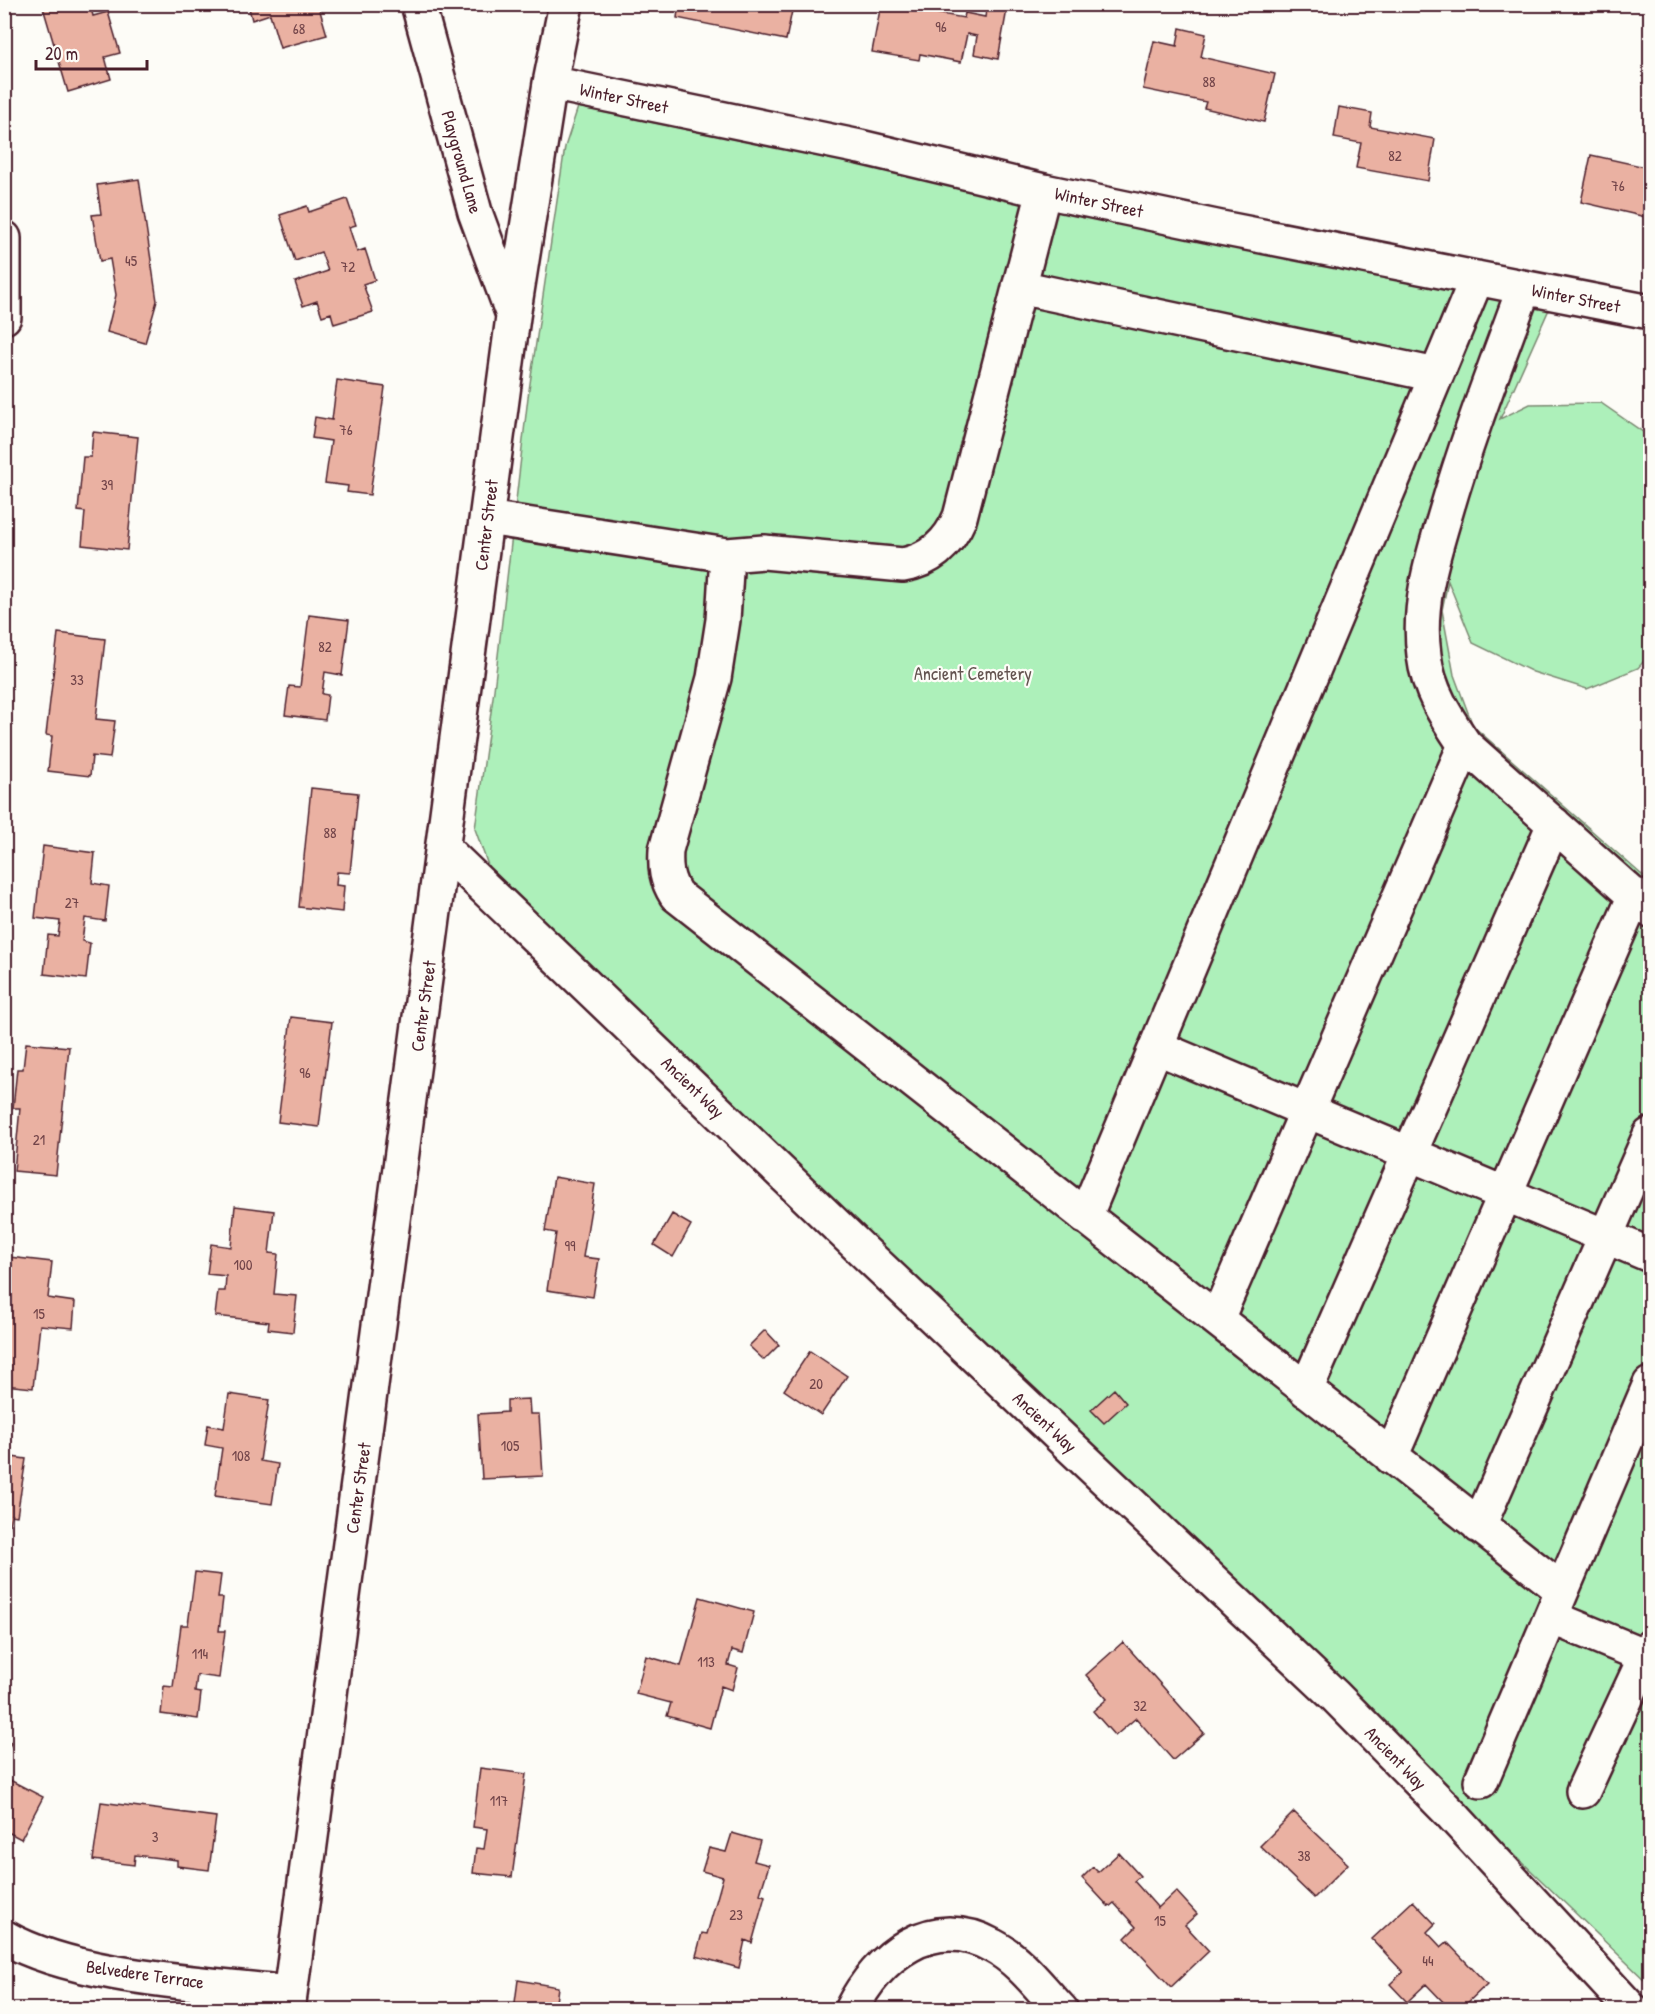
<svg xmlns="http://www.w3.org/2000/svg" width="1655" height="2014" font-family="'Patrick Hand',sans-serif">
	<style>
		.green { fill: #adf0ba; stroke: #7c8872; stroke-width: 1.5 }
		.building { fill: #eab1a2; stroke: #4a1f2b; stroke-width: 1.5 }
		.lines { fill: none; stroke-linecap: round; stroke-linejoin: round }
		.minor-casing { stroke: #4a1f2b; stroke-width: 38 }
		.minor { stroke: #fdfcf7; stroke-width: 33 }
		.labels { text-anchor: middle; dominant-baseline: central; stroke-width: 4.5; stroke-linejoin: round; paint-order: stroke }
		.number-label { font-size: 15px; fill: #724449 }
		.street-label { font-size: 18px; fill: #4a1f2b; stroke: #fdfcf7 }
		.park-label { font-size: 18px; fill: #63534f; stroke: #fdfcf7 }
	</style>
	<rect width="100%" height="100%" fill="#fdfcf7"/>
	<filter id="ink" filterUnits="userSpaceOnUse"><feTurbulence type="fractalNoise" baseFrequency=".0167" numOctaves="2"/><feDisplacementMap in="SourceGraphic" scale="12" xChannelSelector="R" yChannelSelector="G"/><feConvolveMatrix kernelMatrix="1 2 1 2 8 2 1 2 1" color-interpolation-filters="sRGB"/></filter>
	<g filter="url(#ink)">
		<path class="green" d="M578,107L1550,307L1500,419L1530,404L1601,403L1650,437V654L1638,668L1587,689L1533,672L1473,643L1448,581L1442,610L1454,675L1473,726L1650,882V1985L489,868L475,829L494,690L528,397L565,147Z"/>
		<path class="building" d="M42,4H90L93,16L108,12L120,53L105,57L111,79L68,92Z
			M248,4H318L327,35L280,48L270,14L252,20Z
			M679,4H731L752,9L753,4L793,6L786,40L677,18Z
			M881,4L964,18L965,13L985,17L987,4H1008L998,59L974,54L977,36L967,34L961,62L920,54L919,60L872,52Z
			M1180,28L1206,34L1201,57L1275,74L1264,122L1204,108L1206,102L1143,89L1154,41L1177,46Z
			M1339,107L1372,113L1370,127L1435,139L1428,181L1356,168L1361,143L1334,138Z
			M1591,155L1650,168V218L1581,202Z
			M139,179L157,301L145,343L107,332L116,295L110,259L100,261L92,215L101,214L97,185Z
			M347,199L356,225L349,227L357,252L365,249L375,280L363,284L373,312L334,324L331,313L322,316L317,301L303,306L295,282L328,271L321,252L295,261L280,215L307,206L309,212Z
			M337,380L385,387L370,495L347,492L348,486L325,483L331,441L312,438L315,417L332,420Z
			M93,432L138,437L127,550L82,545L85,512L78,511L83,457H91Z
			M309,615L349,620L342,675L325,672L322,694L328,695L325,720L285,715L289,686L300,687Z
			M58,633L105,639L96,719L115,721L110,758L92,756L90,776L48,771L52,736L46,735Z
			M311,788L358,793L350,873L337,872L336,885L344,886L342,912L299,907Z
			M43,846L95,853L92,883L109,886L105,921L85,918L82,941L90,943L86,979L44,974L48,935L58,936L60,921L35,918Z
			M291,1017L332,1022L319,1127L278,1122Z
			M26,1043L69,1047L56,1175L14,1171L20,1108H13L17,1069H23Z
			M554,1177L595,1184L583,1257L599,1259L593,1297L547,1290L556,1233L545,1231Z
			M235,1206L274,1211L269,1253L278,1254L274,1294L297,1296L293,1332L268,1329L269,1322L215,1316L218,1291H225L226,1276L207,1274L211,1244L231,1247Z
			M672,1214L691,1225L673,1257L654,1245Z
			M9,1257L52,1262L48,1298L75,1302L73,1328L40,1325L33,1388L4,1385V1282Z
			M765,1330L779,1345L764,1360L749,1346Z
			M810,1351L847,1376L821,1415L784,1390Z
			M1114,1389L1126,1403L1104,1423L1091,1410Z
			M229,1394L269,1400L260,1461L278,1464L272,1504L215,1496L222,1448L205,1445L208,1425L224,1428Z
			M529,1399L530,1414H539L543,1476L482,1479L478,1414L507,1412V1400Z
			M4,1456L26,1459L17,1516L11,1515L4,1553Z
			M195,1572L221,1575L218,1598H223L219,1631H225L219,1678L197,1675L195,1692L201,1693L198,1719L161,1714L164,1686L173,1687L181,1625H188Z
			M700,1597L754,1612L743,1653L732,1650L728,1665L738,1668L732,1690L721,1686L710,1728L667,1716L671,1703L636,1694L646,1656L681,1666Z
			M1123,1642L1204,1733L1173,1760L1136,1718L1115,1736L1093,1711L1107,1699L1086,1675Z
			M4,1739L11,1743L4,1755Z
			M480,1768L526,1774L512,1877L473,1873L476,1848L484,1849L487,1829L473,1827Z
			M4,1777L43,1797L21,1839L4,1830Z
			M101,1802L216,1817L209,1870L177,1866V1860L135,1855L134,1865L93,1860Z
			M1294,1812L1348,1864L1314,1898L1260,1846Z
			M732,1833L760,1841L754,1861L769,1865L760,1894L765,1896L752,1943L745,1940L739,1968L696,1956L702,1933L707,1934L723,1877L702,1871L709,1848L726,1852Z
			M1119,1853L1140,1876L1134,1881L1158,1908L1176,1891L1197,1914L1185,1925L1209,1951L1171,1987L1125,1938L1136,1927L1114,1903L1109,1907L1082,1878L1093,1867L1098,1872Z
			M1413,1901L1435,1924L1427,1932L1441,1947L1447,1942L1487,1984L1460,2010H1451L1426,1984L1407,2002L1390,1984L1403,1972L1372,1939Z
			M518,1980L558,1987L555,2010H514Z"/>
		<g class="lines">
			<defs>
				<path id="minor" d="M418,4L475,212L513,315
					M550,83L860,147L1044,191L1221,228L1650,312
					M4,238V317
					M1019,287L1436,375
					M487,518L727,555L764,552L903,565C931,560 949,543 960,517L1044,191
					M727,555L723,620L714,678L666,850C665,868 666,879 676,895L1562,1590
					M1465,745C1446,717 1428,690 1424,655C1417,605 1432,559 1446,512C1468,436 1497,362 1524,288
					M444,849L862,1250L1335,1696L1453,1816L1632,2010
					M1156,1047L1650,1255
					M1085,1217L1477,278
					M1217,1319L1465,745L1650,910
					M1306,1390L1554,824
					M1391,1457L1635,895
					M1479,1526L1650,1135
					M1551,1617L1650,1658
					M1481,1781L1650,1384
					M1583,1791L1650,1647
					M4,1937C77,1979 205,1983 290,1993
					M288,2010L513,317L550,83L566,4
					M851,2010C878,1956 932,1912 993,1946C1020,1960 1040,1988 1061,2010"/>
			</defs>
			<use href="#minor" class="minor-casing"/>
			<use href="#minor" class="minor"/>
		</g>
	</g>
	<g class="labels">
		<g class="number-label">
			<text x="941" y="26">96</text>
			<text x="299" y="28">68</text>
			<text x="1209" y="81">88</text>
			<text x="1395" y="155">82</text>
			<text x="1618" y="185">76</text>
			<text x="131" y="260">45</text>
			<text x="348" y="266">72</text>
			<text x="346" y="429">76</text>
			<text x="107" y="484">39</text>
			<text x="325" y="646">82</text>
			<text x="77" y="679">33</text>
			<text x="330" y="832">88</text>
			<text x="72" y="902">27</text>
			<text x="305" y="1072">96</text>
			<text x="39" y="1139">21</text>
			<text x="570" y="1245">99</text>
			<text x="243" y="1264">100</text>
			<text x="39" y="1313">15</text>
			<text x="816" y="1383">20</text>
			<text x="510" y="1445">105</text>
			<text x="241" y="1455">108</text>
			<text x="200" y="1653">114</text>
			<text x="706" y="1661">113</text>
			<text x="1140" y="1705">32</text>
			<text x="499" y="1800">117</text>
			<text x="155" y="1836">3</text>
			<text x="1304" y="1855">38</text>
			<text x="736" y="1914">23</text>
			<text x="1160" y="1920">15</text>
			<text x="1428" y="1960">44</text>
		</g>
		<g class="street-label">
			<text transform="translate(624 98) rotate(12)">Winter Street</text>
			<text transform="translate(462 162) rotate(74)">Playground Lane</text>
			<text transform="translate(1099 202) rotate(12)">Winter Street</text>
			<text transform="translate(1576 298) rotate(11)">Winter Street</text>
			<text transform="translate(486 525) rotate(-83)">Center Street</text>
			<text transform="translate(423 1006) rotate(-82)">Center Street</text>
			<text transform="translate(693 1087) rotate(44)">Ancient Way</text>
			<text transform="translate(1045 1422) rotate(43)">Ancient Way</text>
			<text transform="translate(358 1488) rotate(-82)">Center Street</text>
			<text transform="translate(1396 1758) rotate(46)">Ancient Way</text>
			<text transform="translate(145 1974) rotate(8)">Belvedere Terrace</text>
		</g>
		<g class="park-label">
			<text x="973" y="673">Ancient Cemetery</text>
		</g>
	</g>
	<rect width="1655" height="2014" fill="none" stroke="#fdfcf7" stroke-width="24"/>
	<rect x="12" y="12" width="1631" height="1990" fill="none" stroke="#4a1f2b" stroke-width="2" filter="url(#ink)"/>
	<path d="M36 60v9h111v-9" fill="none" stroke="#4a1f2b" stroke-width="3"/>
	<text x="45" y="60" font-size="18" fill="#4a1f2b" stroke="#fdfcf7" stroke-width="4.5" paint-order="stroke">20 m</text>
</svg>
